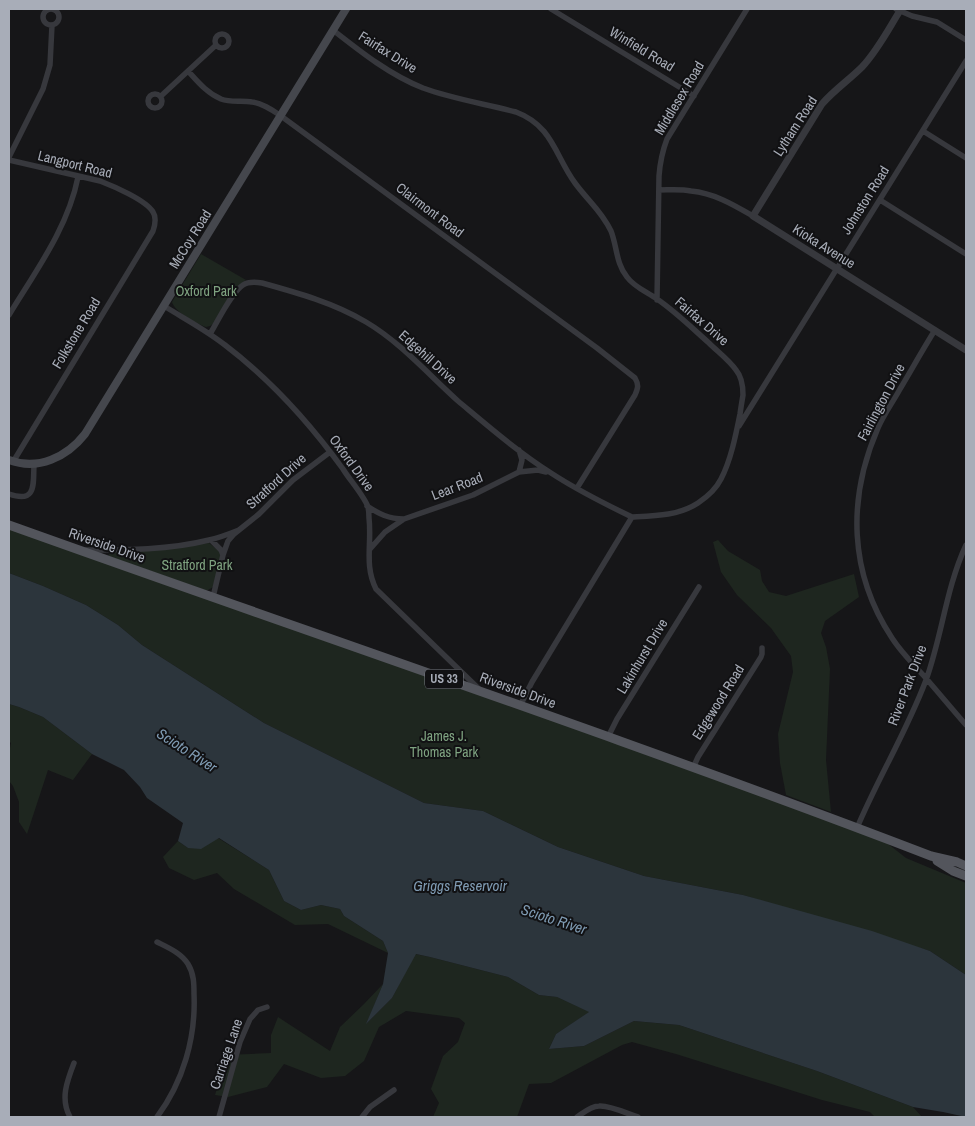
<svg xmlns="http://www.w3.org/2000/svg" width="975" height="1126" font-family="'Archivo Narrow',sans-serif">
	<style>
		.green { fill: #1e261f }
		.water { fill: #2c353c }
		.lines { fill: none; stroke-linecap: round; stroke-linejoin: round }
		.minor { stroke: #37383d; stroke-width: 5.5 }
		.tertiary { stroke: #37383d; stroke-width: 7 }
		.secondary { stroke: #45474d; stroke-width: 8 }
		.primary { stroke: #53555c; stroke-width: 9 }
		.labels { text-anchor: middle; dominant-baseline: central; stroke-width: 4; stroke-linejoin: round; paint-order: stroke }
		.shield { fill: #111113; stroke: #7b7e86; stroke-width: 1 }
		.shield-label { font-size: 12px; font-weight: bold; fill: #a8adb8 }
		.street-label { font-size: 14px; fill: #a8adb8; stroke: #111113 }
		.park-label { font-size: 14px; fill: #7fa381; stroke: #111113 }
		.water-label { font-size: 15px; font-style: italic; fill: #7f9bb3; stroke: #111113 }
	</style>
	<rect width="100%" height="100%" fill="#161618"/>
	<path class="green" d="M201,254L246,280L238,286L213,324L210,326L206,327C195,323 175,312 172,302Z
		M9,525L878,836L906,858L966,883V975L930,951L743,895L644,876L558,847L483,811L424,803L264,723L142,645L118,625L86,605L43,586L9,573Z
		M718,540L728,551L760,570L762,581L769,592L786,596L854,574L859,597L825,621L821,633L826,647L830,669L826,760L831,812L786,795L780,763L778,734L793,672L791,656L771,628L737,595L721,572L713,542Z
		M209,543L219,551L221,556L213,587L208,590H205L108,556L111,552Z
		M9,704L19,707L43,717L92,754L73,780L48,770L27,834L19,822V802L13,786L9,781V753L11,743L9,741Z
		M218,838L269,870L284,901L301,910L321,905L340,909L344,916L383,941L388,953L328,924L295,925L234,889L217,873L194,880L169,868L163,857L178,841L188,848Z
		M415,954L430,957L508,977L539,995L557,997L590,1012L556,1034L549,1049L584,1046L634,1021L679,1025L817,1071L913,1107L922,1117H875L870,1112L822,1100L676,1054L632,1042L622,1045L551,1083L529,1084L517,1117H433L439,1103L431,1089L443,1056L458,1042L465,1023L459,1018L406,1011L379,1027L364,1061L345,1076L321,1078L284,1064L267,1087L228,1097L215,1095L227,1055L271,1053V1035L278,1017L330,1051L340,1027L364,1004L383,984L367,1023L392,998Z"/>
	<path class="water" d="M9,573L43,586L86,605L118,625L142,645L264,723L424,803L483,811L558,847L644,876L743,895L872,931L930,951L966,975V1117L943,1112L913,1107L817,1071L679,1025L634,1021L584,1046L549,1049L556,1034L589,1012L557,997L539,995L508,977L430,957L416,954L392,998L366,1024L383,984L388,953L383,941L344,916L340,909L321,905L301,910L284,901L269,870L219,838L201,849L188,848L178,841L183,823L147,798L140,787L124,770L92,754L43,717L19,707L9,704Z"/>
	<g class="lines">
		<path class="minor" d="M551,9L694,96
			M896,9L912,16L937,22L966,40
			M43 17a8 8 0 1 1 16 0a8 8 0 1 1-16 0Z
			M333,30C361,52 390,75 423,88C453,99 486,104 516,112C553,126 555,156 575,183C588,201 601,210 611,231C617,246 616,264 627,277C634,287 647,292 657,299C676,312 692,328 709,343C718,352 729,360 736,370C742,377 743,386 743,395C742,401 741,407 740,414C736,434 731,460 721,479C716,489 707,497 698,503C678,516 654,516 632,517L532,682L520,706
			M215 41a7 7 0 1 1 14 0a7 7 0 1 1-14 0Z
			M188,71C198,82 207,93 221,99C231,103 242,100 252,102C262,103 272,110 281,116L597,348L635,378C639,385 638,388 635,395L577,488
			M148 101a7 7 0 1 1 14 0a7 7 0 1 1-14 0Z
			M161,96L215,46
			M923,131L966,158
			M9,157L43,89L50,65L52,25
			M9,160L100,181C113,186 146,200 153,212C157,218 155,225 153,231L13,462
			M659,190C670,190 681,189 691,191C714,193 734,205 753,216
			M880,200L966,254
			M657,300L659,176C660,163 662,152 667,139L747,9
			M164,306C185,319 206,330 225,345C271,380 309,422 343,469C349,479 364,496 368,507C369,511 369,515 369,518C372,544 364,565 376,589L479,689
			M9,315C35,272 68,228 78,177
			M935,330C923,349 912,369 900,389C893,402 884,414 878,428C847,499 849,573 892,638C901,652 913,664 924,676C938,692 952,709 966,725
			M210,334C218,321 231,293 243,285C249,281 256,282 262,283C298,293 334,303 366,322C400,342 428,374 458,401C488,426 518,452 551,473C577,490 605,504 632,517
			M739,426L966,61
			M519,472L538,470L546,472
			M9,494C37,504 33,484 34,464
			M367,506C379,514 389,519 404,519
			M211,540L221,550L223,555L213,597
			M370,549L385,532L404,519L473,495L519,472L522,460L519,450
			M86,550C127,550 169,550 209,540C219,538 229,534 239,530
			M223,555L228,541L234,534L259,514L293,480L330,452
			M608,737L617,719L699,587
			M693,768L698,757L761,657L762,654V648
			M857,828C878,778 907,731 926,680C942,636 946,588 966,545
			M70,1117C60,1099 67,1081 74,1063
			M157,1117C183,1082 196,1038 194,994C194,984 194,974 188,964C181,953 169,948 157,942
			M219,1117L240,1042L250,1019L258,1010L267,1007
			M362,1117L370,1107L394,1090
			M577,1117C583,1113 591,1106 599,1106C610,1105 628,1114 638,1117"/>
		<path class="tertiary" d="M901,9C889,28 878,50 862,67C849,80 834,90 822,104L753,216L966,350"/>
		<path class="secondary" d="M9,460C38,471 67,457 85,434L346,9"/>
		<path class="primary" d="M9,525C316,635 626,739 931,856L957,862L966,866
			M937,861L953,871L966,876"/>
	</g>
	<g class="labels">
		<rect class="shield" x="425" y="669.5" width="38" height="19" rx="4"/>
		<g class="shield-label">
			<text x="444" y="679">US 33</text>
		</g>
		<g class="street-label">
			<text transform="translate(642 49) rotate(31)">Winfield Road</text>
			<text transform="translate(388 52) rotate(32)">Fairfax Drive</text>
			<text transform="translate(679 98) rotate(-59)">Middlesex Road</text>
			<text transform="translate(795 126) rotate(-57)">Lytham Road</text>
			<text transform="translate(75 164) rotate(14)">Langport Road</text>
			<text transform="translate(865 200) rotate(-58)">Johnston Road</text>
			<text transform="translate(430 210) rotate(37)">Clairmont Road</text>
			<text transform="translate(190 239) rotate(-58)">McCoy Road</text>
			<text transform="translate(824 246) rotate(32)">Kioka Avenue</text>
			<text transform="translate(702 321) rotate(41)">Fairfax Drive</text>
			<text transform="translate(76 333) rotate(-59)">Folkstone Road</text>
			<text transform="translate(428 357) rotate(42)">Edgehill Drive</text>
			<text transform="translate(881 402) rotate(-62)">Fairlington Drive</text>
			<text transform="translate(352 463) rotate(54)">Oxford Drive</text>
			<text transform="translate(276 481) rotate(-42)">Stratford Drive</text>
			<text transform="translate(457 486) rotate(-21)">Lear Road</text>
			<text transform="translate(107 545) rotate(19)">Riverside Drive</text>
			<text transform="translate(642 656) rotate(-59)">Lakinhurst Drive</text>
			<text transform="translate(907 685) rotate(-69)">River Park Drive</text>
			<text transform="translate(518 690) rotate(20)">Riverside Drive</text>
			<text transform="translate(718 702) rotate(-58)">Edgewood Road</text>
			<text transform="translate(226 1054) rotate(-71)">Carriage Lane</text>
		</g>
		<g class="park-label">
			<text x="206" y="291">Oxford Park</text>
			<text x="197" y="565">Stratford Park</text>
			<text x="444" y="736">James J.<tspan x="444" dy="16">Thomas Park</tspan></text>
		</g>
		<g class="water-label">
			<text transform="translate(187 750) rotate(33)">Scioto River</text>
			<text x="460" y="885">Griggs Reservoir</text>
			<text transform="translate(554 919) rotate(18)">Scioto River</text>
		</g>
	</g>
	<rect width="975" height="1126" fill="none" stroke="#a8adb8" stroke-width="20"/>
</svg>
